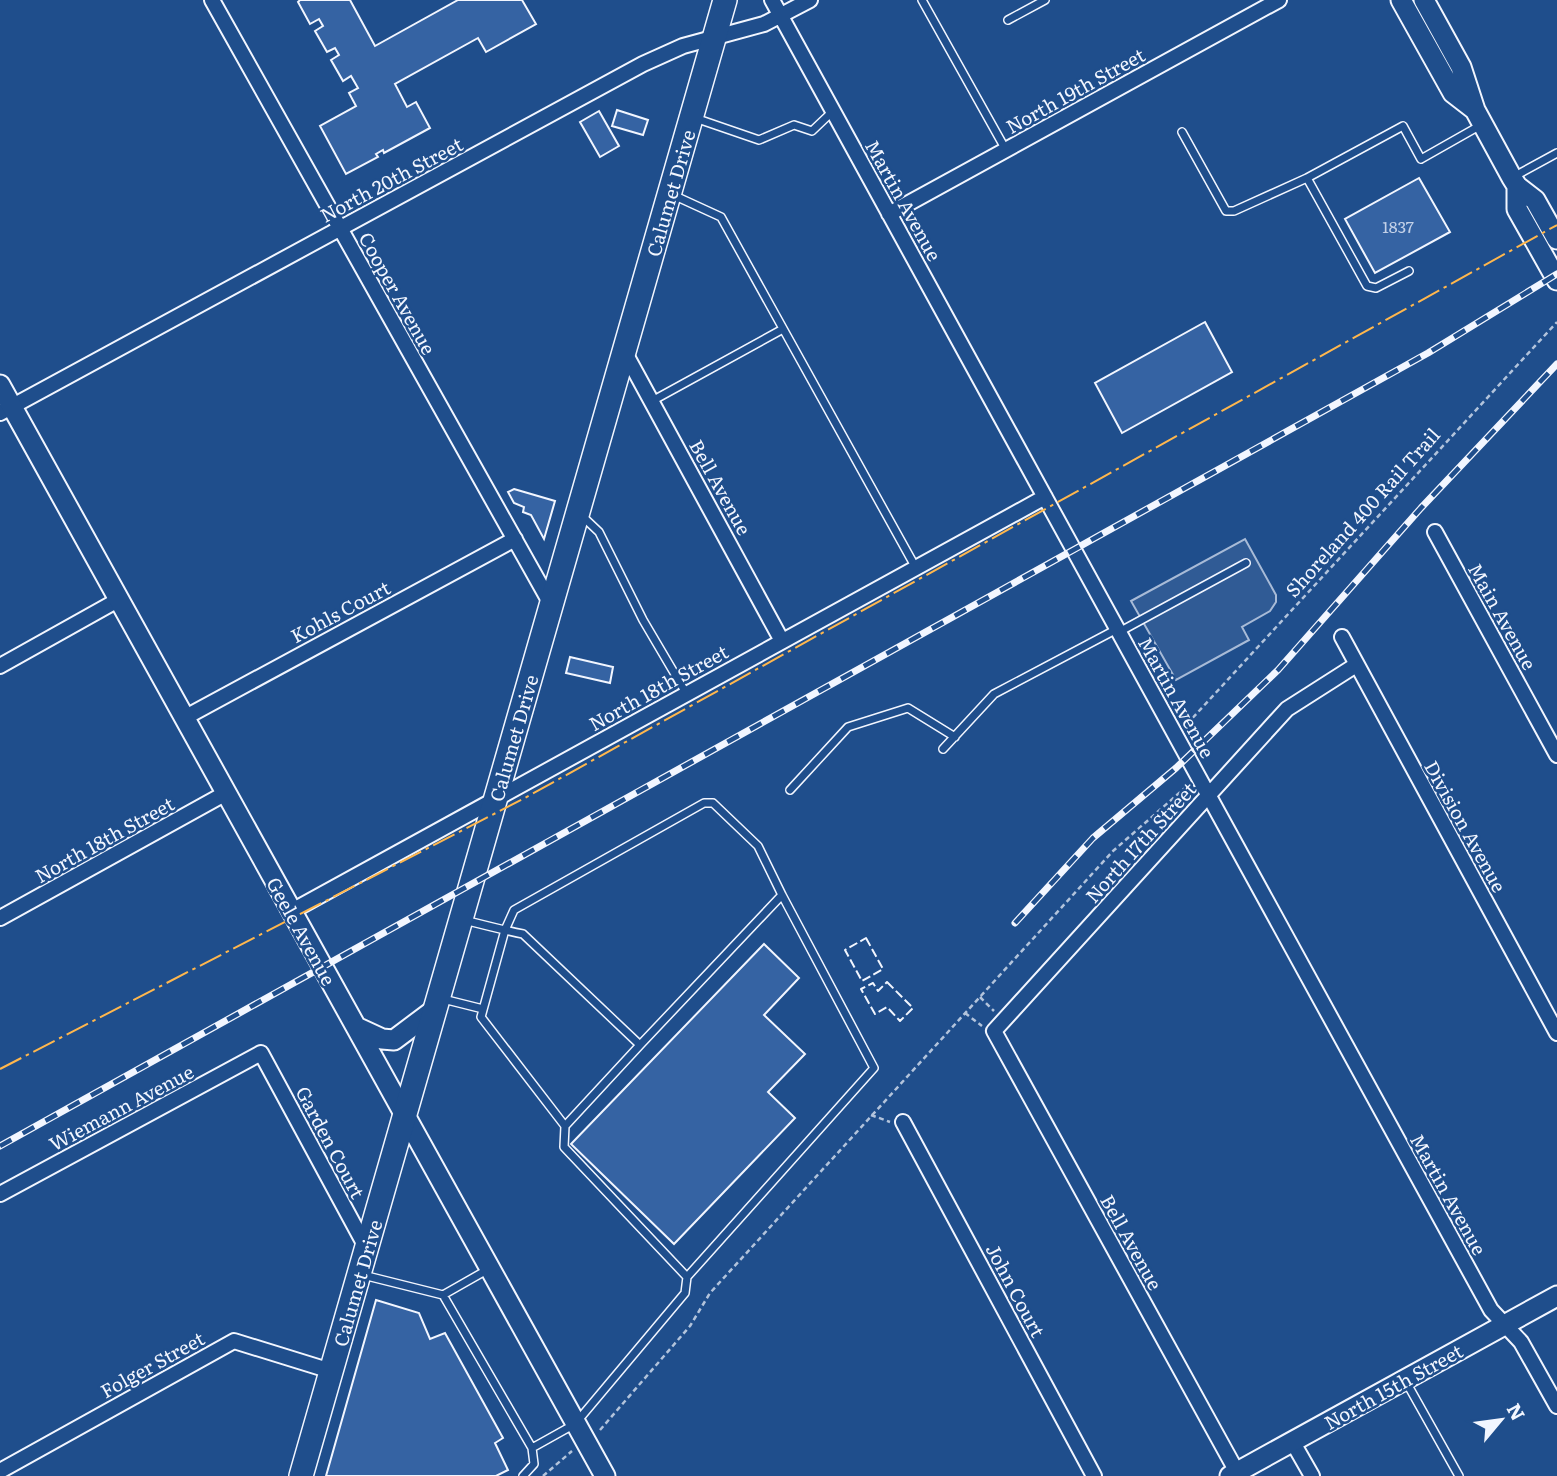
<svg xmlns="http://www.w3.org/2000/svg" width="1557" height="1476" font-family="Literata,serif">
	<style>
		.built { fill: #305b95; stroke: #a8bbd7; stroke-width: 2 }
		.building { fill: #3563a3; stroke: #f2f6ff; stroke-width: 2 }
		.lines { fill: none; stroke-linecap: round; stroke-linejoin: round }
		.lane-casing { stroke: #f2f6ff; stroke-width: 10 }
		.street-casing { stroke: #f2f6ff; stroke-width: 18 }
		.secondary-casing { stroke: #f2f6ff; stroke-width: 23 }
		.primary-casing { stroke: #f2f6ff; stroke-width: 26 }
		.path { stroke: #b3c4dc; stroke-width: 2.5; stroke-dasharray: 5 3.5; stroke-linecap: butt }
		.lane { stroke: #1f4e8c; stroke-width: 7 }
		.street { stroke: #1f4e8c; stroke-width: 14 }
		.secondary { stroke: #1f4e8c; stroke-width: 19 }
		.primary { stroke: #1f4e8c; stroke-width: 23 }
		.rail-casing { stroke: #f2f6ff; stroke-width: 7 }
		.rail { stroke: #1f4e8c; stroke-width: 4.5; stroke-dasharray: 13; stroke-linecap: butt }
		.fence { stroke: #f2f6ff; stroke-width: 2; stroke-dasharray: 9 3.5; stroke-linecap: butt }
		.power { stroke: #ffb74d; stroke-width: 2; stroke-dasharray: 24 5 3.5 5; stroke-linecap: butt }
		.labels { text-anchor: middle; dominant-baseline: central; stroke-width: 5; stroke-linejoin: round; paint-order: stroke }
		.number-label { font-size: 16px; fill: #c3d1e8 }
		.street-label { font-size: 19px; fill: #f2f6ff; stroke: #1f4e8c }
	</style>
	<rect width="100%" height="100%" fill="#1f4e8c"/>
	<path class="built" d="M1245,539L1276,595V602L1270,611L1242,627L1249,640L1176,680L1131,601Z"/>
	<path class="building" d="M300,0H350L375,46L458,0H522L536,24L486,52L478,38L395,84L407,107L416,102L430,128L384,153L383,150L376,154L378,157L346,174L320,126L356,106L349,93L358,88L351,76L343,81L331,60L339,55L335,48L327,52L315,31L323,26L319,19L310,24L298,2Z
		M617,110L648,120L643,135L612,126Z
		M599,111L619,146L600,157L580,122Z
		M1419,178L1450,232L1375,273L1345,219Z
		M1205,322L1232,372L1122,433L1095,383Z
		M514,489L555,501L544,539L531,515L523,512L524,507L514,503L508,492Z
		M570,657L613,667L610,683L566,673Z
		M764,944L799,978L764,1015L805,1054L768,1092L795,1118L674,1244L571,1144Z
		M376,1300L419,1313L430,1339L445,1333L503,1438L495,1443L508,1470L496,1476H326Z"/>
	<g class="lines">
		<defs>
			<path id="lane" d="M922,0L1006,150
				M1008,20L1045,0
				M695,118L759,140L794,125L812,131L833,111
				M1182,132L1226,211H1234L1307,178L1403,126L1421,159L1481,125
				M1515,176L1557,153
				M1307,178L1367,286L1376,288L1409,271
				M673,195L721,217L916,568
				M652,401L783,329
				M580,514L599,532L643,620L686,693
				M1119,632L1246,563
				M943,749L994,694L1117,629
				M790,790L848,727L908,708L955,737
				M464,920C484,925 503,930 523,934L640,1045L782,895L758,846L713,803H704L514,910L505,930L481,1017L565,1126L640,1045
				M443,999L483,1009
				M487,1270L443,1295L532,1448L575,1424L685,1293L687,1277L564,1147L565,1126
				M363,1275L443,1295
				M687,1277L874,1068L782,895
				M1405,1380L1459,1476
				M523,1476L534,1464L532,1448"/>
			<path id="street" d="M212,0L551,604
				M772,0L1491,1310L1521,1342L1557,1406
				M889,214L1279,0
				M624,351L782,641
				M0,413L643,64L683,46L764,24L810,0
				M1435,532L1557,755
				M1342,637L1557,1033
				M0,666L118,600
				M184,718L515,539
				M292,911L1045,497
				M0,918L226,793
				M903,1122L1094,1476
				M0,1194L261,1053L367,1249
				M1292,1441L1312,1476
				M0,1471L234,1341L331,1371
				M1237,1472L994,1031L1287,709L1356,665"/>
			<path id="secondary" d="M1401,0L1453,93L1475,110
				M1424,0L1461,67L1475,110L1512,178L1517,186L1535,200L1557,239
				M1517,186V209L1557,280
				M0,385L605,1476
				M356,1027L382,1039L394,1040L434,1010
				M1230,1476L1557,1296"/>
			<path id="primary" d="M301,1476L725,0"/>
		</defs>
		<use href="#lane" class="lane-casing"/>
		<use href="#street" class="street-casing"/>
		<use href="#secondary" class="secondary-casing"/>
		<use href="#primary" class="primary-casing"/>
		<path class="path" d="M1187,724L1557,322
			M980,997L994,1011
			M965,1013L982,1026
			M871,1115L890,1122
			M600,1430L690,1326L710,1293L1113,851L1186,787
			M543,1476L572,1451"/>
		<use href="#lane" class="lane"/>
		<use href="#street" class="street"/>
		<use href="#secondary" class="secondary"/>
		<use href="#primary" class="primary"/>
		<defs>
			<path id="rail" d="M1015,923L1093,838L1176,768L1278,670L1421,508L1557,364
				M0,1146L1428,353L1557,274"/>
		</defs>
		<use href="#rail" class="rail-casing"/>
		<use href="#rail" class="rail"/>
		<path class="fence" d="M866,938L883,969L862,981L845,950Z
			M887,982L913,1008L900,1021L887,1007L875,1014L861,989L873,983L878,991Z"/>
		<path class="power" d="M0,1069L523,799L1557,225"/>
	</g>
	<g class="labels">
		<g class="number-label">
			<text x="1398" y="226">1837</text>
		</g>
		<g class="street-label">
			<text transform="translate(1075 90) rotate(-29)">North 19th Street</text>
			<text transform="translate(391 179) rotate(-28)">North 20th Street</text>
			<text transform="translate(670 193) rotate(-74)">Calumet Drive</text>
			<text transform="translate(904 200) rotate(61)">Martin Avenue</text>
			<text transform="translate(398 293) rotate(61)">Cooper Avenue</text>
			<text transform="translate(721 487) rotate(61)">Bell Avenue</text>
			<text transform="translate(1362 512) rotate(-48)">Shoreland 400 Rail Trail</text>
			<text transform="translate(340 611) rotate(-28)">Kohls Court</text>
			<text transform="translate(1503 616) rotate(61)">Main Avenue</text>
			<text transform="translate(658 687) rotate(-29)">North 18th Street</text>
			<text transform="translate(1177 697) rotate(61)">Martin Avenue</text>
			<text transform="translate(513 738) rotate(-74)">Calumet Drive</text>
			<text transform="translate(1466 826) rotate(61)">Division Avenue</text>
			<text transform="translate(104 839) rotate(-29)">North 18th Street</text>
			<text transform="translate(1140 842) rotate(-48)">North 17th Street</text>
			<text transform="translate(302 931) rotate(61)">Geele Avenue</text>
			<text transform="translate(121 1107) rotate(-28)">Wiemann Avenue</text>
			<text transform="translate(331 1142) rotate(62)">Garden Court</text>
			<text transform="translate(1449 1194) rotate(61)">Martin Avenue</text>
			<text transform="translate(1132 1242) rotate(61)">Bell Avenue</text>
			<text transform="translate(357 1283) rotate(-74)">Calumet Drive</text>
			<text transform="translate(1016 1290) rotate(62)">John Court</text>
			<text transform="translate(152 1364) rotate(-29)">Folger Street</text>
			<text transform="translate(1393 1386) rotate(-29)">North 15th Street</text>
		</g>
	</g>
	<g transform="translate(1501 1420) rotate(61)" stroke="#1f4e8c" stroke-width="5" paint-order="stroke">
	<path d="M0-5L12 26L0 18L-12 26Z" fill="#f2f6ff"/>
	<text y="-10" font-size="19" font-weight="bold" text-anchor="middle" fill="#f2f6ff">N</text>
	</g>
</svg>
